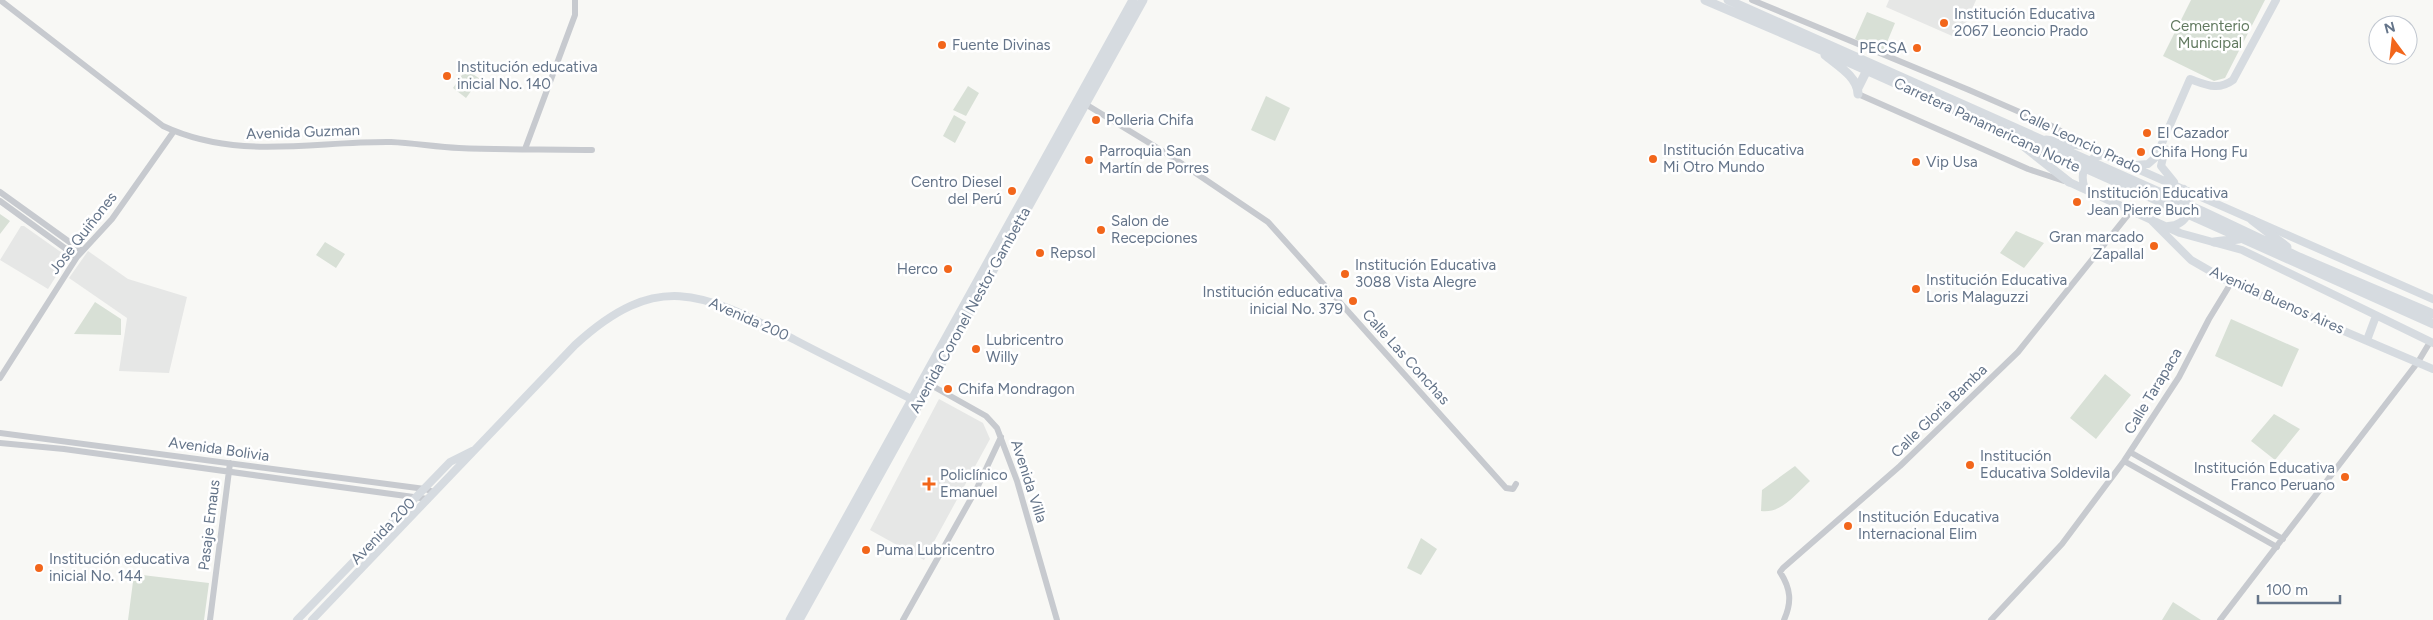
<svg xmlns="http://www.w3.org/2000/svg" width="2433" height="620" font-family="Figtree,sans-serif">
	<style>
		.built { fill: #e6e7e6 }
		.green { fill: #d8e0d6 }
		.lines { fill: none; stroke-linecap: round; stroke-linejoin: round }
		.minor { stroke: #c7cacf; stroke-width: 6 }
		.major { stroke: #d6dbe0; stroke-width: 8 }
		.highway { stroke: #d6dbe0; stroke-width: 9 }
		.poi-dot { fill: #f2661b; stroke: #fff; stroke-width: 2 }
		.labels { text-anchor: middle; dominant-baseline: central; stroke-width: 5; stroke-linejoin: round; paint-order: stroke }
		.poi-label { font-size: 15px; fill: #647489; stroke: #fff; text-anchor: start }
		.park-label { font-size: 15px; fill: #627a60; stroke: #fff }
		.street-label { font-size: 15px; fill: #647489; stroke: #fff }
	</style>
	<rect width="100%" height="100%" fill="#f8f8f5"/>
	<path class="built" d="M1889,0H1976L1959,39L1886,7Z
		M21,226H24L65,255L67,259L48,289L0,260Z
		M88,251L128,279L187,297L169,373L119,371L127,318L69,278Z
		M939,399L983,423L990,439L924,560L870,530Z"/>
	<path class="green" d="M2191,0H2265L2225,78L2214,81L2163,56Z
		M1867,12L1895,23L1883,52L1855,39Z
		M466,69L480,79L466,98L453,88Z
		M968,86L979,93L966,116L953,110Z
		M1266,96L1290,108L1275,141L1251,130Z
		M954,115L966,122L955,143L943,136Z
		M0,214L10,221L0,234Z
		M2016,231L2044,243L2024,268L2000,253Z
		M325,242L345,254L336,268L316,255Z
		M95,302L121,319V335L74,334Z
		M2231,319L2299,349L2282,387L2215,356Z
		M2105,374L2131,395L2096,439L2070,418Z
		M2274,414L2300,429L2275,460L2251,441Z
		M1795,466L1810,481C1796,494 1781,514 1761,511L1762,490Z
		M1421,538L1437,549L1421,575L1407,568Z
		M134,574L209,583L204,620H128Z
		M2173,602L2201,620H2162Z"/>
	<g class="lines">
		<path class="minor" d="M0,0L163,126C238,161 312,141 391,142C414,143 436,147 459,148C503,150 548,149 592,150
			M1752,0L1969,90L2054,127L2082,144
			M1858,94L2028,169L2064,181
			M1082,102L1169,155L1268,222L1506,488L1513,489L1516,484
			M525,149L575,15V0
			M0,192L82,251
			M0,201L77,257
			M0,378L77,257L112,219L174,131
			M929,384L986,416L997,428L1017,481L1057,620
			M0,433L425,489L434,492
			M0,443L64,449L428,499
			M2130,452L2283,539
			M2124,461L2277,547
			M210,620L230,463
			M903,620L977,488L1001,437
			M1784,620C1792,602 1791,589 1780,572L1783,568L1900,466L2018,352L2131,211
			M1991,620L2062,544L2124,461L2179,377L2209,319L2231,283
			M2220,620L2418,362L2430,342"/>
		<path class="major" d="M2085,146L2433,299
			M2165,149L2161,166L2174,182
			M2136,165L2148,164L2156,157L2190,79C2207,85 2218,91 2233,80L2276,0
			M2069,182L2180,233L2242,250L2433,343
			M2085,189C2079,173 2085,157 2104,155
			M2152,221L2191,260L2231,283L2433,369
			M2168,226C2188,226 2196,204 2184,189
			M2367,340L2376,316
			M297,620L450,462L472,451
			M312,620L575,345C659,268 704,294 795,340C835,361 877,381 917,402"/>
		<path class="highway" d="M1705,0L1817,48L2433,324
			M1728,0L2202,211L2299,257L2433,314
			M1825,55C1837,65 1858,77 1858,94
			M1858,88L1869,66
			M2046,140L2085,146
			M2021,144L2069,182
			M2252,220L2287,247
			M2214,242L2239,239
			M790,620L1133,0
			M799,620L1143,0"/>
	</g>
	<g class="poi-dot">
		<circle cx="1944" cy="23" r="5"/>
		<circle cx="942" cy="45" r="5"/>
		<circle cx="1917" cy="48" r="5"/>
		<circle cx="447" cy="76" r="5"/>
		<circle cx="1096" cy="120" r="5"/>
		<circle cx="2147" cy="133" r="5"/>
		<circle cx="2141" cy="152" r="5"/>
		<circle cx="1653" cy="159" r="5"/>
		<circle cx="1089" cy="160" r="5"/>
		<circle cx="1916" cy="162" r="5"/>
		<circle cx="1012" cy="191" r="5"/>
		<circle cx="2077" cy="202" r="5"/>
		<circle cx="1101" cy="230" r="5"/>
		<circle cx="2154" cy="246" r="5"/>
		<circle cx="1040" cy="253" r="5"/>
		<circle cx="948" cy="269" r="5"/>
		<circle cx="1345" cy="274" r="5"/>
		<circle cx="1916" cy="289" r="5"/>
		<circle cx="1353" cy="301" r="5"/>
		<circle cx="976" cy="349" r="5"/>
		<circle cx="948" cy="389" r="5"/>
		<circle cx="1970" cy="465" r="5"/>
		<circle cx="2345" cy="477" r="5"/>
		<path d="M926.5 476.5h5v5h5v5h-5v5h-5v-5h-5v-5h5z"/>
		<circle cx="1848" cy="526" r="5"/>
		<circle cx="866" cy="550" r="5"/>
		<circle cx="39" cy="568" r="5"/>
	</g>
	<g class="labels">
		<g class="poi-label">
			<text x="1954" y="14">Institución Educativa<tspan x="1954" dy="17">2067 Leoncio Prado</tspan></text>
			<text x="952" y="45">Fuente Divinas</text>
			<text x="1907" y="48" text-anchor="end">PECSA</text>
			<text x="457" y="67">Institución educativa<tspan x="457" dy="17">inicial No. 140</tspan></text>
			<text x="1106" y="120">Polleria Chifa</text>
			<text x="2157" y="133">El Cazador</text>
			<text x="1663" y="150">Institución Educativa<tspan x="1663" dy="17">Mi Otro Mundo</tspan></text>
			<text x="1099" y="151">Parroquia San<tspan x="1099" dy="17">Martín de Porres</tspan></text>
			<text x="2151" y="152">Chifa Hong Fu</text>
			<text x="1926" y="162">Vip Usa</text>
			<text x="1002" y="182" text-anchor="end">Centro Diesel<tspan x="1002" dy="17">del Perú</tspan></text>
			<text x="2087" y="193">Institución Educativa<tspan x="2087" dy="17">Jean Pierre Buch</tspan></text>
			<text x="1111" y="221">Salon de<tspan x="1111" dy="17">Recepciones</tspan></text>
			<text x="2144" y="237" text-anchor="end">Gran marcado<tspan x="2144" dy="17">Zapallal</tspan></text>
			<text x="1050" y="253">Repsol</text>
			<text x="1355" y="265">Institución Educativa<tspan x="1355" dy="17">3088 Vista Alegre</tspan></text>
			<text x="938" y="269" text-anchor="end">Herco</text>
			<text x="1926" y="280">Institución Educativa<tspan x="1926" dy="17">Loris Malaguzzi</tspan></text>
			<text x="1343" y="292" text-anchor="end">Institución educativa<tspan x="1343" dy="17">inicial No. 379</tspan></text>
			<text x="986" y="340">Lubricentro<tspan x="986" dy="17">Willy</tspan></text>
			<text x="958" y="389">Chifa Mondragon</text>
			<text x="1980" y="456">Institución<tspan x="1980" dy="17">Educativa Soldevila</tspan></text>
			<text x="2335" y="468" text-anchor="end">Institución Educativa<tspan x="2335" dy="17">Franco Peruano</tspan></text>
			<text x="940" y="475">Policlínico<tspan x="940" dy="17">Emanuel</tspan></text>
			<text x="1858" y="517">Institución Educativa<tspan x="1858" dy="17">Internacional Elim</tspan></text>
			<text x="876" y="550">Puma Lubricentro</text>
			<text x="49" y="559">Institución educativa<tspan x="49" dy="17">inicial No. 144</tspan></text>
		</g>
		<g class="park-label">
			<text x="2210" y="26">Cementerio<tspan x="2210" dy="17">Municipal</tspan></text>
		</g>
		<g class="street-label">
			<text transform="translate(1987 125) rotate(25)">Carretera Panamericana Norte</text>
			<text transform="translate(303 132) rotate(-2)">Avenida Guzman</text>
			<text transform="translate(2080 141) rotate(25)">Calle Leoncio Prado</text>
			<text transform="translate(83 233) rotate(-52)">Jose Quiñones</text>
			<text transform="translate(2277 300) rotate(24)">Avenida Buenos Aires</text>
			<text transform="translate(970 310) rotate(-61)">Avenida Coronel Nestor Gambetta</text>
			<text transform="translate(749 319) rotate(24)">Avenida 200</text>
			<text transform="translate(1406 357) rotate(48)">Calle Las Conchas</text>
			<text transform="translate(2153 391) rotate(-59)">Calle Tarapaca</text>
			<text transform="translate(1939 411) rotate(-44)">Calle Gloria Bamba</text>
			<text transform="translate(219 449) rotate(8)">Avenida Bolivia</text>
			<text transform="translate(1029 481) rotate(72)">Avenida Villa</text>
			<text transform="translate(209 525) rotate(-83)">Pasaje Emaus</text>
			<text transform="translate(383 531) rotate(-46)">Avenida 200</text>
		</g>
	</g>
	<g transform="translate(2393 40) rotate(345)"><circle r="24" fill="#ffffff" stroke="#c1c7d0"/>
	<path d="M0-4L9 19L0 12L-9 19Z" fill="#f2661b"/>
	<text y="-8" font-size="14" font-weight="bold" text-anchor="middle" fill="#647489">N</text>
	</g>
	<path d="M2258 595v8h82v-8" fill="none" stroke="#647489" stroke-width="2.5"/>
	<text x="2266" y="595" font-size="15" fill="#647489" stroke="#ffffff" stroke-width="4" paint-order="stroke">100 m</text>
</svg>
